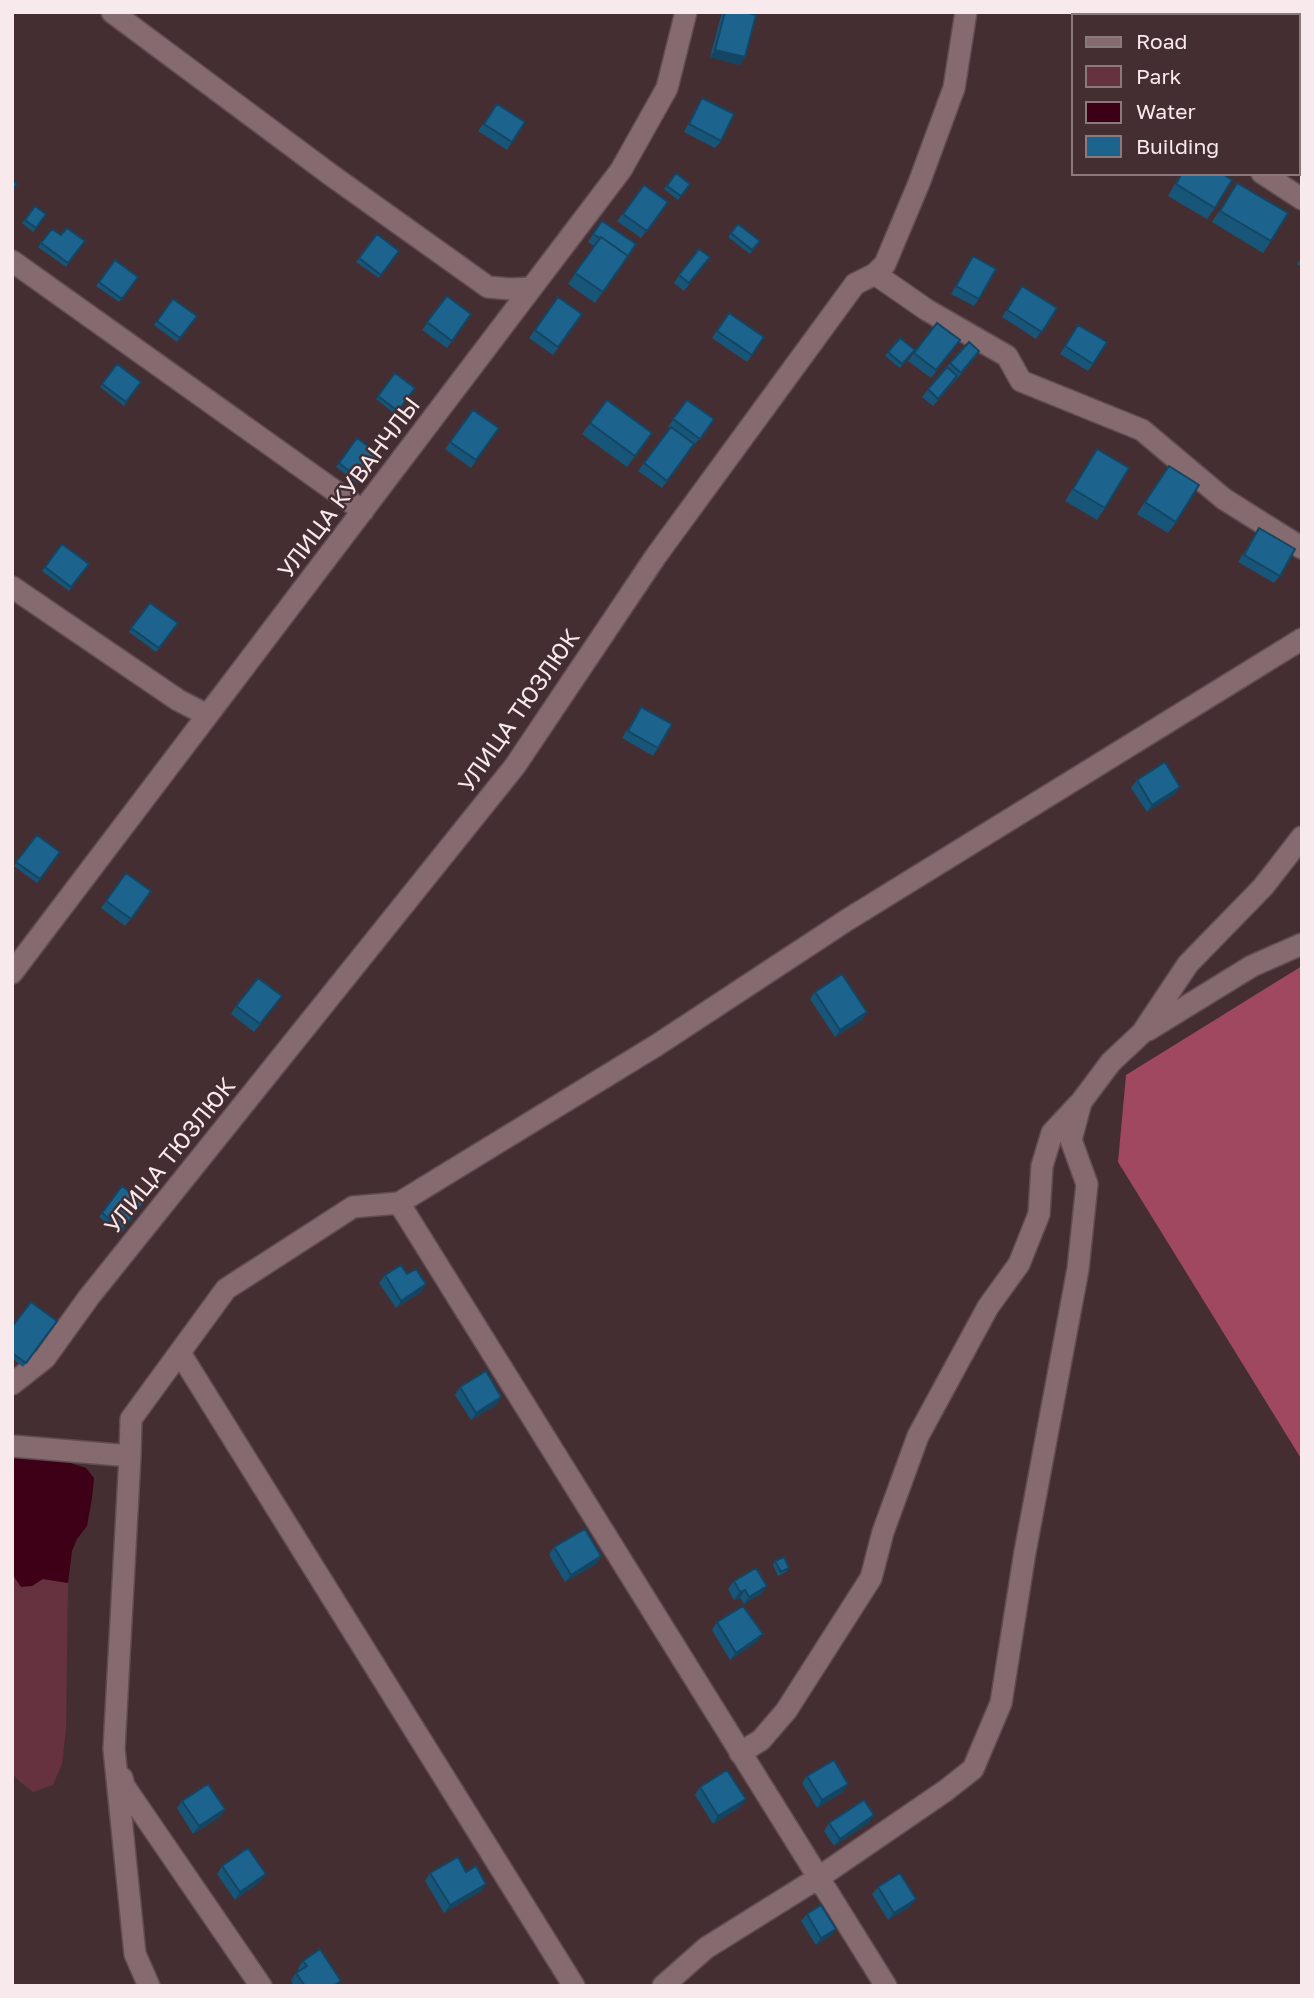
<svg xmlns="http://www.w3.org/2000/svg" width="1314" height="1998" font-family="'Golos Text',sans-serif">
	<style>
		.green { fill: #673240 }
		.forest { fill: #9f485f }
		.water { fill: #3d0017 }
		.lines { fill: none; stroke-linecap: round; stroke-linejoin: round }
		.minor-casing { stroke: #604c51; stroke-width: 24 }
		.minor { stroke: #856a6f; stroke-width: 21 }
		.wall { fill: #185679 }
		.shaded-wall { fill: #144663 }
		.building { fill: #1c648d; stroke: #144663; stroke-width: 2 }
		.labels { text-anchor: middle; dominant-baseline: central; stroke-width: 5; stroke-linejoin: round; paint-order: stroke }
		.street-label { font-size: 23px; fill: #f8e9ec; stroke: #442e32 }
	</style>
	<rect width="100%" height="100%" fill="#442e32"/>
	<path class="green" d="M12,1566L14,1577L32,1586L43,1579L68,1583L66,1728L62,1764L53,1785L33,1792L18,1780L12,1773Z"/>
	<path class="forest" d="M1302,966V1460L1118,1162L1126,1075Z"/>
	<path class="water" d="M12,1457L55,1458L86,1468L94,1478L92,1498L87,1526L77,1539L72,1551L68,1583L43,1579L32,1586L21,1587L14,1577L12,1565Z"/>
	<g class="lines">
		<defs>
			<path id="minor" d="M112,12L331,175L488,287L510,289L531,288
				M1298,127L1302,118
				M1262,173L1302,199
				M12,261L363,511
				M875,274L927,310L1007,356L1021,381L1142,430L1224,499L1302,548
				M12,587L178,700L207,715
				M12,973L621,170L667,88L686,12
				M1148,1030L1252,966L1302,944
				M399,1203L886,1986
				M180,1353L574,1986
				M12,1384L45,1358L89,1297L515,766L656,556L855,284L875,274L885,264L919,183L954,88L966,12
				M12,1446L130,1456L114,1749L135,1954L149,1986
				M130,1456L131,1419L226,1289L353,1207L399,1203L657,1045L847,920L1302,639
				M740,1753L761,1740L786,1711L871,1578L883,1532L918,1436L988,1307L1019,1264L1039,1214L1042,1166L1052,1133L1079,1104
				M122,1778L124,1786L261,1986
				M663,1986L706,1948L818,1878L945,1791L973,1769L1001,1703L1025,1552L1078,1269L1087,1184L1071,1140L1081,1102L1111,1062L1142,1033L1188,964L1263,887L1302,837"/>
		</defs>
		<use href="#minor" class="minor-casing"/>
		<use href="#minor" class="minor"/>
	</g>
	<path class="wall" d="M723,12H743L740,65L710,57L721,16Z
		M702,98L721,141L715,148L684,132L697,106Z
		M497,104L525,122L507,150L478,131Z
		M676,173L690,184L678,200L664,189Z
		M1181,173H1221L1215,208L1207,219L1168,196Z
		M1237,183L1271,241L1263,253L1212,222Z
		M644,185L668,202L641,238L617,221Z
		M35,206L46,214L33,232L22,223Z
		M602,221L636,244L595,303L568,284L594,246L588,242Z
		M738,224L760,241L750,254L728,237Z
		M52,229L61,235L85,241L66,267L38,247Z
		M377,234L399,251L379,278L356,262Z
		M973,256L979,299L974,306L951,294Z
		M1302,256V267L1297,264Z
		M710,257L684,291L674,283L679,275Z
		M115,260L138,277L119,302L96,286Z
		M1022,286L1057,308L1036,339L1002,317Z
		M447,296L471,314L447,348L422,330Z
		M558,297L582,314L553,355L529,338Z
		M173,299L197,316L177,342L154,325Z
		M729,313L764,337L747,362L712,338Z
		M937,323L960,340L931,378L908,361Z
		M1078,325L1093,364L1088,371L1060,354Z
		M888,352L912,354L900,368L885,356Z
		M974,359L933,406L922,397L950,363Z
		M117,364L141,382L124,406L100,387Z
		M395,373L415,388L395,414L376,399Z
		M607,400L652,433L627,467L582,434Z
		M687,400L714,419L662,488L638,471L670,428L668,427Z
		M473,410L499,428L471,468L445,449Z
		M357,438L379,454L357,483L336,467Z
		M1097,449L1105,508L1097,520L1065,501Z
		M1161,477L1176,522L1168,533L1137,514Z
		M1259,528L1280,576L1274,583L1238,562Z
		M62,544L89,564L69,591L42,571Z
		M150,603L178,623L156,652L129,632Z
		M641,707L658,748L653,756L622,738Z
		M1137,780L1180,787L1175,794L1147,812L1131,788Z
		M37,835L60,852L37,883L14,866Z
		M126,873L151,891L125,926L101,908Z
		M815,992L867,1012L862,1020L835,1037L810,999Z
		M282,996L254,1032L231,1014L236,1006Z
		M122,1186L144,1202L121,1233L99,1217Z
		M407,1274L421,1292L396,1308L379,1283L385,1275Z
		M57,1321L23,1367L12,1358V1327Z
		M460,1387L501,1397L496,1405L471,1420L455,1395Z
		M554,1547L601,1556L596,1564L565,1582L549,1555Z
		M775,1561L789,1568L786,1572L778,1576L773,1565Z
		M734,1581L767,1586L761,1594L744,1604L740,1598L734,1600L728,1589Z
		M717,1622L758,1641L730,1660L712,1630Z
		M807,1776L843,1792L817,1808L802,1783Z
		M700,1787L740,1807L713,1824L695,1795Z
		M182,1801L225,1809L220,1817L193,1834L177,1808Z
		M829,1823H869L834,1846L824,1831Z
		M222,1866L261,1881L235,1900L217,1874Z
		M466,1872L481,1891L444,1913L425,1881L430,1873Z
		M878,1887L911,1906L888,1920L872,1894Z
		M807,1914L830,1936L816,1945L801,1921Z
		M303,1961L341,1981L337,1986H294L291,1980L296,1973L299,1971L298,1968Z"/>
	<path class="shaded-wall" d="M715,50L745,57L740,65L710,57Z
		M1180,787L1175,794L1147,812L1152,805Z
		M867,1012L862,1020L835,1037L840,1030Z
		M426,1284L421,1292L396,1308L401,1301Z
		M501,1397L496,1405L471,1420L476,1413Z
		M601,1556L596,1564L565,1582L571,1575Z
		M767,1586L761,1594L744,1604L749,1597Z
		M745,1590L740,1598L734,1600L740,1592Z
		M763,1634L758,1641L730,1660L736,1653Z
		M848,1784L843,1792L817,1808L822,1800Z
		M746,1799L740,1807L713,1824L718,1816Z
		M225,1809L220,1817L193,1834L199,1826Z
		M874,1815L869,1823L834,1846L840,1839Z
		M266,1874L261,1881L235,1900L240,1892Z
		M486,1884L481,1891L444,1913L450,1905Z
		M916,1899L911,1906L888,1920L894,1913Z
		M836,1929L830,1936L816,1945L821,1938Z"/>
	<path class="building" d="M725,12H743L756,15L745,57L715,50Z
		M702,98L734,114L721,141L689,124Z
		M497,104L525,122L512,142L484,124Z
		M676,173L690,184L681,196L667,186Z
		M1182,173H1221L1232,180L1215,208L1176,184Z
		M12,180L17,184L12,190Z
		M1237,183L1288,213L1271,241L1220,211Z
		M644,185L668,202L647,231L623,214Z
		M35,206L46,214L36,228L25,220Z
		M602,221L636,244L628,256L601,237L600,238L593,234Z
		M738,224L760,241L752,250L731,233Z
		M67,228L85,241L68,263L41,243L52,229L61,235Z
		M377,234L399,251L381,275L359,258Z
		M601,237L628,256L603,292L575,273Z
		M699,249L710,257L689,283L679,275Z
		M973,256L996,269L979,299L956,286Z
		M115,260L138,277L122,299L99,282Z
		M1022,286L1057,308L1042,332L1007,310Z
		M447,296L471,314L452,341L427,322Z
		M558,297L582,314L558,347L535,330Z
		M173,299L197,316L180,338L157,321Z
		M729,313L764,337L752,355L717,331Z
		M937,323L960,340L936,370L914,353Z
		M1078,325L1107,342L1093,364L1065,346Z
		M900,338L915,350L902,364L888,352Z
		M969,342L979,351L961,373L950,363Z
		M117,364L141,382L126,402L102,384Z
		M947,367L957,376L938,399L928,389Z
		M395,373L415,388L398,411L378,396Z
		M607,400L652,433L635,456L590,423Z
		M687,400L714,419L700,439L673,419Z
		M473,410L499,428L476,460L450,442Z
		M671,427L694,444L667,481L644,463Z
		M357,438L379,454L360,479L339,463Z
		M1097,449L1129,468L1105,508L1073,489Z
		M1169,466L1199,485L1176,522L1145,502Z
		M1259,528L1295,549L1280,576L1244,555Z
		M62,544L89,564L71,587L45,567Z
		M150,603L178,623L159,648L131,628Z
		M641,707L672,724L658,748L628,731Z
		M1165,762L1180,787L1152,805L1137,780Z
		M37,835L60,852L40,879L16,862Z
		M126,873L151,891L131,919L106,901Z
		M842,974L867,1012L840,1030L815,992Z
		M258,978L282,996L260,1024L236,1006Z
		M122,1186L144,1202L123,1229L102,1213Z
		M401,1265L407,1274L416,1269L426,1284L401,1301L385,1275Z
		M31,1302L57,1321L26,1363L12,1353V1327Z
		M486,1371L501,1397L476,1413L460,1387Z
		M585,1529L601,1556L571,1575L554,1547Z
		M784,1557L789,1568L781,1572L775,1561Z
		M756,1568L767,1586L749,1597L745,1590L740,1592L734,1581Z
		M743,1606L763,1634L736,1653L717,1622Z
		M834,1760L848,1784L822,1800L807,1776Z
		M727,1770L746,1799L718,1816L700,1787Z
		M208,1784L225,1809L199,1826L182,1801Z
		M864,1800L874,1815L840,1839L829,1823Z
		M248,1848L266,1874L240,1892L222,1866Z
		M458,1857L466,1872L476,1866L486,1884L450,1905L430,1873Z
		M900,1873L916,1899L894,1913L878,1887Z
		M821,1905L836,1929L821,1938L807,1914Z
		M320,1949L341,1981L333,1986H305L296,1973L307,1966L303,1961Z"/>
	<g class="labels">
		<g class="street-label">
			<text transform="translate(348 487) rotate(-53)">УЛИЦА КУВАНЧЛЫ</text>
			<text transform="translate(518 710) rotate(-55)">УЛИЦА ТЮЗЛЮК</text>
			<text transform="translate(169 1155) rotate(-51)">УЛИЦА ТЮЗЛЮК</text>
		</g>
	</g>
	<rect width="1314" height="1998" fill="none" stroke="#f8e9ec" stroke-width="28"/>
	<rect x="1072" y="14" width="228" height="161" fill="#442e32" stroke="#8c797c" stroke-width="2"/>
	<rect x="1086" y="37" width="35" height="10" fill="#856a6f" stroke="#8c797c" stroke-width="2"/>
	<text x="1136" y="49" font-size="21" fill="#f8e9ec">Road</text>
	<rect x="1086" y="66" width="35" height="21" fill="#673240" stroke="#8c797c" stroke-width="2"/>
	<text x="1136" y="84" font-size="21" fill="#f8e9ec">Park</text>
	<rect x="1086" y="102" width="35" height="21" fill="#3d0017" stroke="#8c797c" stroke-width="2"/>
	<text x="1136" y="119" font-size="21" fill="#f8e9ec">Water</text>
	<rect x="1086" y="136" width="35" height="21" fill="#1c648d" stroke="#8c797c" stroke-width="2"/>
	<text x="1136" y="154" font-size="21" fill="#f8e9ec">Building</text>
</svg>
